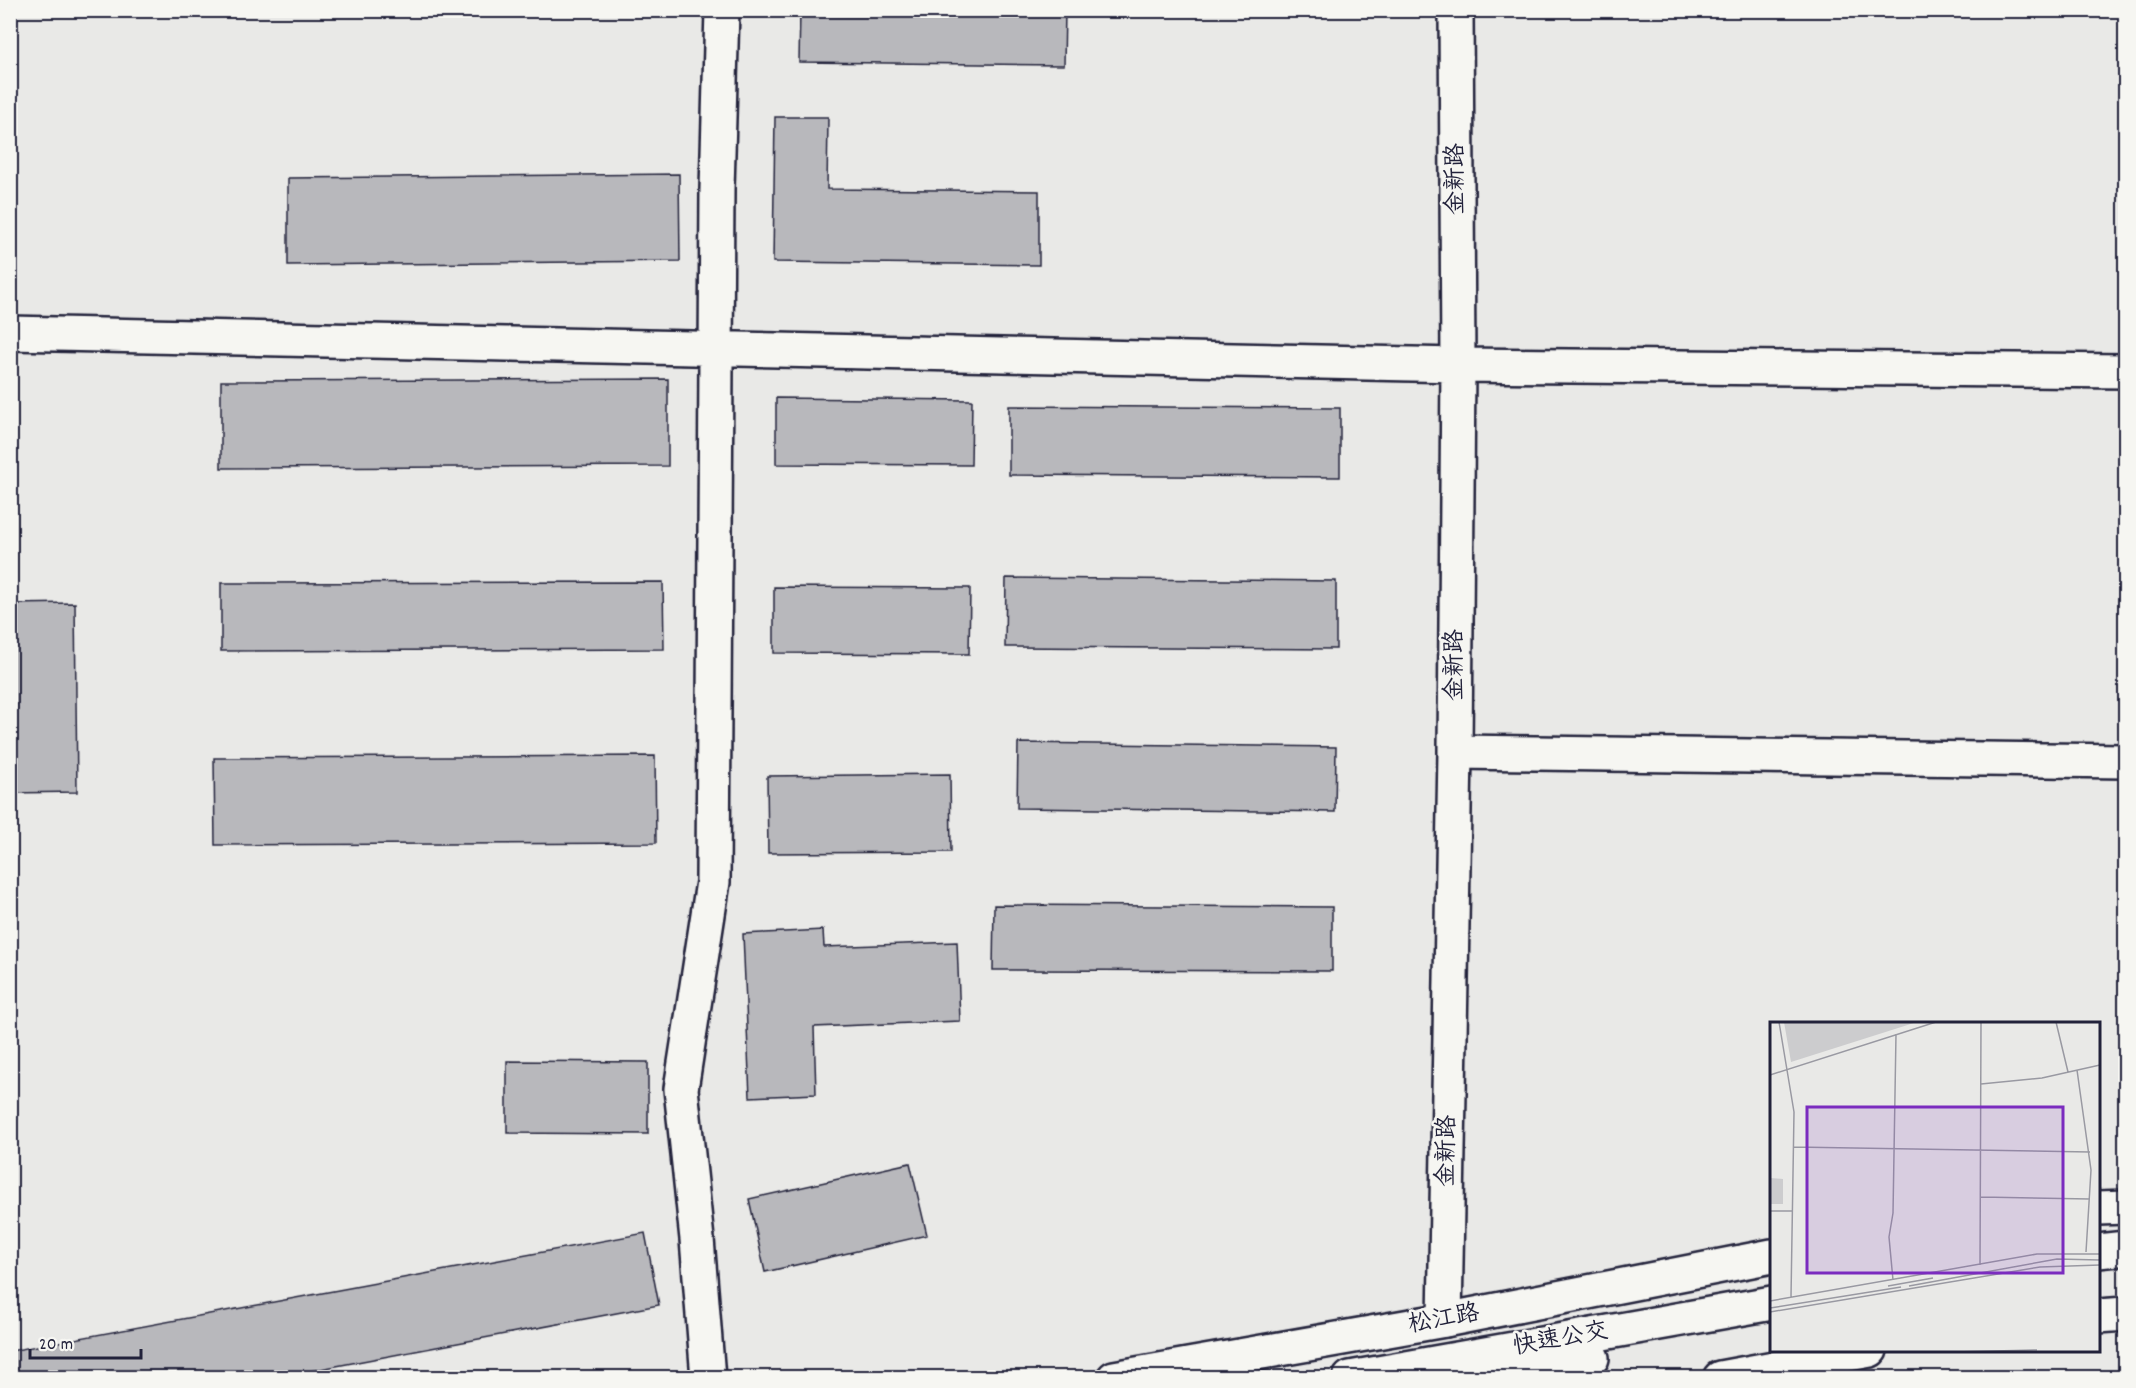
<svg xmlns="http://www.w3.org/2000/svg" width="2136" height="1388" font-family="Dekko,'LXGW WenKai TC',sans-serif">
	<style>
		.building { fill: #b8b8bc; stroke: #22223b; stroke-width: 1.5 }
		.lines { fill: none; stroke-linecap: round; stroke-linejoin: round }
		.minor-casing { stroke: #22223b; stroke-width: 38 }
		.major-casing { stroke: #22223b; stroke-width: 38 }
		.minor { stroke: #f6f6f2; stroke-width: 33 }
		.major { stroke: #f6f6f2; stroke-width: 33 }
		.labels { text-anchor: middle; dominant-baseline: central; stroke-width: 5; stroke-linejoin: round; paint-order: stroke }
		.street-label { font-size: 24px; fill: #22223b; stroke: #f6f6f2 }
		.inset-road { fill: none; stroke: #9999a2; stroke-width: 1.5 }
		.view { fill: #7b2cbf; fill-opacity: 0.15; stroke: #7b2cbf; stroke-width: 3 }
		.inset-edge { fill: none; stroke: #22223b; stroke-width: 3 }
	</style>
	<rect width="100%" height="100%" fill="#e9e9e7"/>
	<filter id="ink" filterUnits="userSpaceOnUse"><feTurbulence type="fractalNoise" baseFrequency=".0167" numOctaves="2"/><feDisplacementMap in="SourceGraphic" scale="12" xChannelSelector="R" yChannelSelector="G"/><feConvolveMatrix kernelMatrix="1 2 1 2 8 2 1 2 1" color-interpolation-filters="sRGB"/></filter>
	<g filter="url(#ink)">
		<path class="building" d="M800,10H1065L1064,65L799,62Z
			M775,117H828L827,189L1039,191V265L773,262Z
			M679,174L680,261L288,265V178Z
			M668,379V466L221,468V381Z
			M776,398L972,400L971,465L776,464Z
			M1009,406L1340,408V477L1009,475Z
			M1006,578L1336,581V649L1005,647Z
			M663,582L664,649L221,651V583Z
			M774,587L970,588L969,654L774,653Z
			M75,603L77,792L10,793V604Z
			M1018,743L1336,747L1335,812L1017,808Z
			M655,756L656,843L215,845L214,758Z
			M950,774L951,852L768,853L767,776Z
			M994,905L1332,907V971L993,970Z
			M823,930L824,947L957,942L960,1021L814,1027L816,1094L750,1097L743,934Z
			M507,1061L648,1062V1134L507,1133Z
			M910,1163L927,1235L765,1272L749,1199Z
			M645,1233L659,1305L273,1378H10V1351Z"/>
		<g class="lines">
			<defs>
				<path id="minor" d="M10,333L1458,365L2126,371
					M1455,752L2126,761
					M2098,1251L2126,1248
					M1445,1320L1455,752L1458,365L1456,10
					M708,1378L697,1239L681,1089L713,882L717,189L722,10
					M1350,1378L1772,1303
					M1484,1378L1592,1358"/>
				<path id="major" d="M2098,1208L2126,1207
					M2098,1316L2126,1314
					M1114,1378L1445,1320L1772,1256
					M1720,1378L1870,1350"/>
			</defs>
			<use href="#minor" class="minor-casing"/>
			<use href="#major" class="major-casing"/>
			<use href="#minor" class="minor"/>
			<use href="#major" class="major"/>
		</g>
	</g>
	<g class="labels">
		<g class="street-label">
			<text transform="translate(1457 179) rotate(-90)">金新路</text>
			<text transform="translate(1456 665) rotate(-90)">金新路</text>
			<text transform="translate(1448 1151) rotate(-89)">金新路</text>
			<text transform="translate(1444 1320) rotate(-10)">松江路</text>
			<text transform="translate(1561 1340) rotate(-10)">快速公交</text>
		</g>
	</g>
	<g transform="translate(1770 1022)">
		<rect width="330" height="330" fill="#e9e9e7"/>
		<path d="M14,0H147L21,40ZM0,156L13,157V182H0Z" fill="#ccccce"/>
		<path class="inset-road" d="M9,0L24,90L21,275M286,0L298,50M307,48L321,148L316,230M0,53L166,0M211,62L272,56L330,43M24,125L320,130M211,175L320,177M0,189H23M210,243L211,0M123,258L119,215L123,191L126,12M118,264L163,256M139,264L287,237L330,238M0,279L267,232H330M0,286L131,265M0,290L270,245L330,243M184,330L267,328"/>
		<path class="view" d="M37,85H293V251H37Z"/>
		<rect width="330" height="330" class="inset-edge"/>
	</g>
	<rect width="2136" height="1388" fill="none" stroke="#f6f6f2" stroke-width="36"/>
	<rect x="18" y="18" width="2100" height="1352" fill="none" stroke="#22223b" stroke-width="2" filter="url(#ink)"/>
	<path d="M30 1349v9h111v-9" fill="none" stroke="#22223b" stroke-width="3"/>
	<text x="39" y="1349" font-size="18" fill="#22223b" stroke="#f6f6f2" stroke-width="4.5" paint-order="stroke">20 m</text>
</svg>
